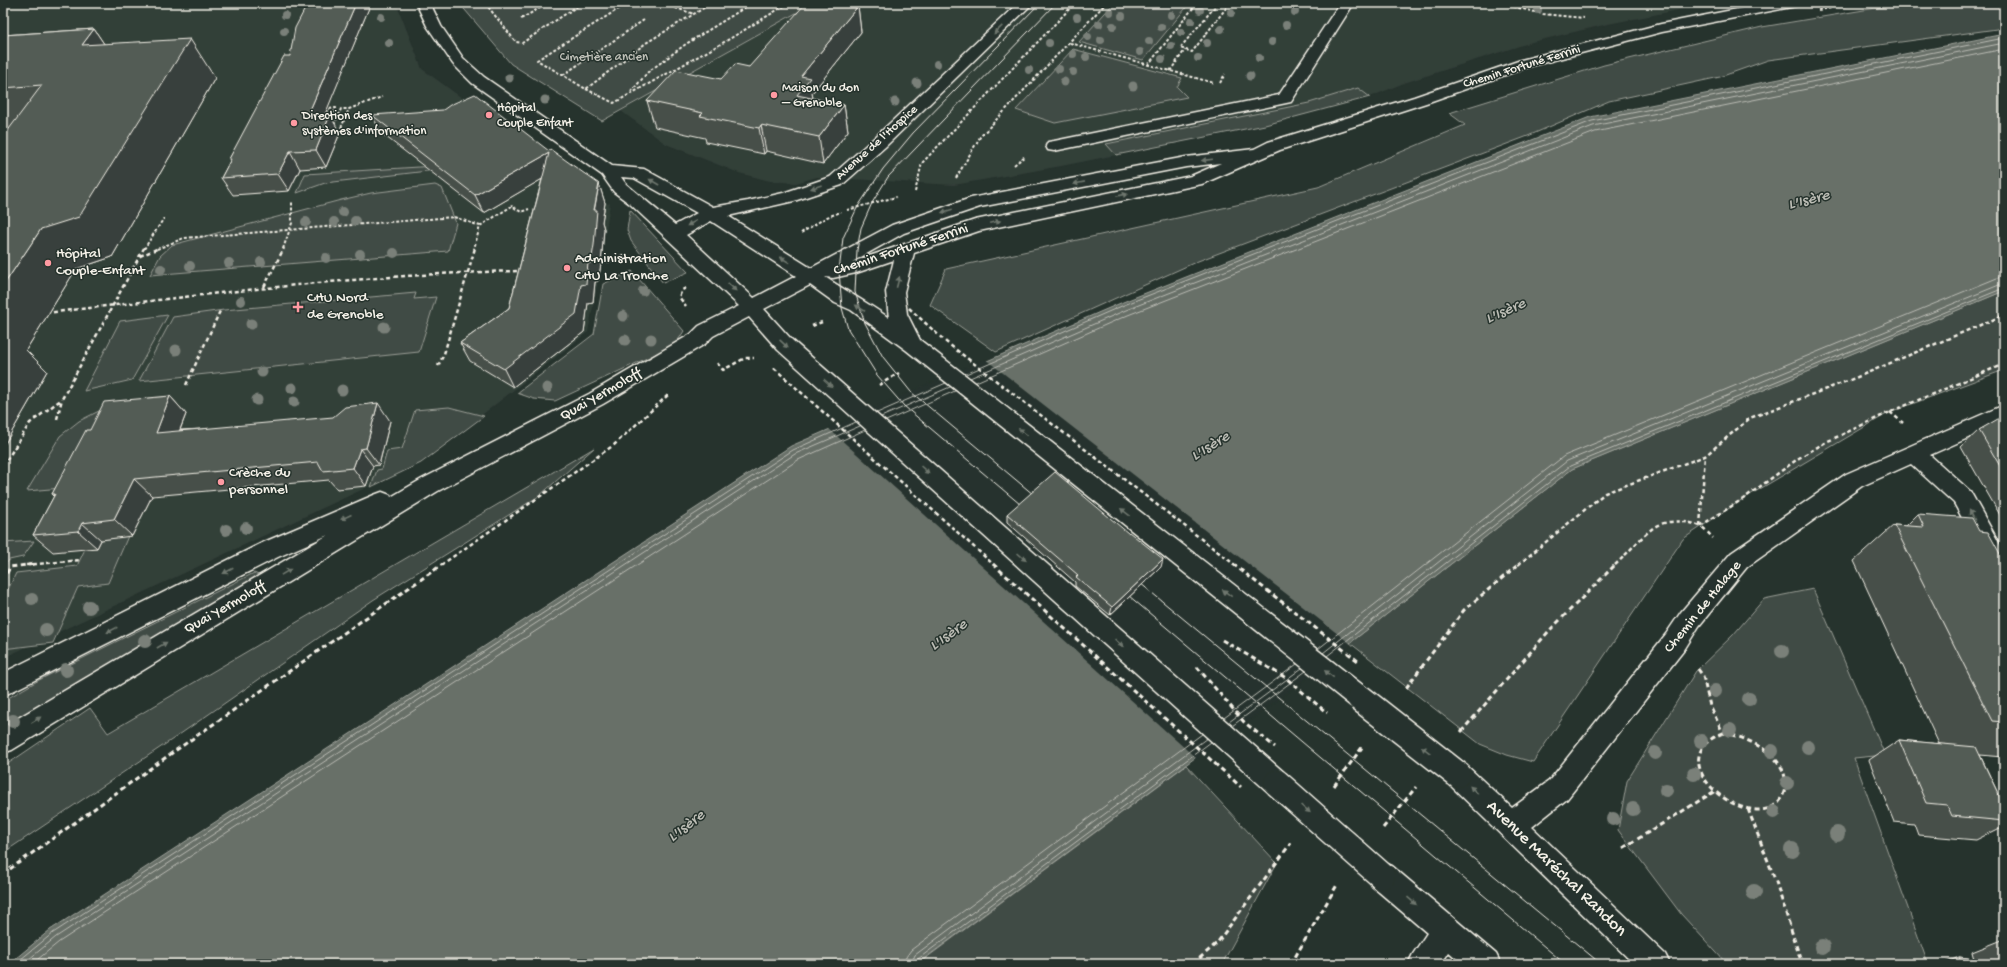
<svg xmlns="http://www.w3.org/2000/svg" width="2007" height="967" font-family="'Gochi Hand',sans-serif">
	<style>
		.built { fill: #333f39 }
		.green { fill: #414b45; stroke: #9a9e96 }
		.water { fill: #676f68; stroke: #9fa39b }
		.pier { fill: #26332d }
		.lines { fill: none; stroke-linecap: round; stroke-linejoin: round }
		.shore { stroke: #bcbdb5; stroke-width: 1 }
		.minor-casing { stroke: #f4f1e8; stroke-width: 3 }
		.path-far2 { stroke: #f4f1e8; stroke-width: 2; stroke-dasharray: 3 2; stroke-linecap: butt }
		.path-far1 { stroke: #f4f1e8; stroke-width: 2.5; stroke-dasharray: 4 3; stroke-linecap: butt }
		.path { stroke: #f4f1e8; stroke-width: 3; stroke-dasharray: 5 3.5; stroke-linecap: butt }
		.minor { fill: #26332d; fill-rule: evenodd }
		.tram { stroke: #f4f1e8; stroke-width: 1 }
		.minor-bridge-casing { stroke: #f4f1e8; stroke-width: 29; stroke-linecap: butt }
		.path-bridge-far1 { stroke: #f4f1e8; stroke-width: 2.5; stroke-dasharray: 4 3; stroke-linecap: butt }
		.path-bridge { stroke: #f4f1e8; stroke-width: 3; stroke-dasharray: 5 3.5; stroke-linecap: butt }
		.minor-bridge { stroke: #26332d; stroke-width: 26 }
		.tree { fill: #7a8079 }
		.wall { fill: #474f49; stroke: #f4f1e8 }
		.shaded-wall { fill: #39403c; stroke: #f4f1e8 }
		.building { fill: #525c55; stroke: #f4f1e8 }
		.oneway { fill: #6e766e }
		.poi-dot { fill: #ff9aa2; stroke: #26332d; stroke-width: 1.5 }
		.labels { text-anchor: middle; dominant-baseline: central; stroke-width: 3; stroke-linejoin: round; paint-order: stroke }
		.far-park-label { font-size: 13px; fill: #bebfb7; stroke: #26332d }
		.far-street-label { font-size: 13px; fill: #f4f1e8; stroke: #26332d }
		.far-poi-label { font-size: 13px; fill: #f4f1e8; stroke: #26332d; text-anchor: start }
		.street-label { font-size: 15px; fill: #f4f1e8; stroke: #26332d }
		.poi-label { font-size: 15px; fill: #f4f1e8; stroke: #26332d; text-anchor: start }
		.water-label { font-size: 16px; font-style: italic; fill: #bcbdb5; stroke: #26332d }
		.near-street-label { font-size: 18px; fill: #f4f1e8; stroke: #26332d }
	</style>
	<rect width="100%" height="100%" fill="#26332d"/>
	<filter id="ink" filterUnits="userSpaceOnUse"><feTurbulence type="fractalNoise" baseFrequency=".025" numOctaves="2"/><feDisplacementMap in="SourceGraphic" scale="8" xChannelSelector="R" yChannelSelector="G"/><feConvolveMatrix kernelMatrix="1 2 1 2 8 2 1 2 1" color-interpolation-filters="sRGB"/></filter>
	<g filter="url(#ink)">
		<path class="built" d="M3,3H396L422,69L608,204L610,203L598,281L588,332L423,461L3,658Z
			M814,3H1714L1608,24L1532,42L1404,83L1370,97L1265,125L1061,166L954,185L817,177L796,183L770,181L739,173L666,144L621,111Z"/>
		<path class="green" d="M459,3H814L602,121L511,64Z
			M1130,3H1190L1143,60L1079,42L1113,4L1126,8Z
			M1906,3H2004V28L1768,60L1720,77L1609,101L1528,136L1198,261L996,352L930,305L946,269L1318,187L1465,125L1449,113L1604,65L1762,27Z
			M1073,49L1182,78L1177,87L1187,97L1055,123L1016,110Z
			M1358,88L1370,97L1265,125L1116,155L1106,144L1309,103Z
			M452,165L436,170L325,183L297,193L305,174Z
			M435,185L442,188L456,223L448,251L150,275L160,256L172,245L341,200L371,193Z
			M630,210L688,272L663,283L631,241L627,230Z
			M632,271L684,331L675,345L555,401L534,399L517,393L594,334L603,284Z
			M2004,291V370L1890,412L1743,499L1683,539L1533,762L1507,755L1480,744L1350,643L1572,469Z
			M416,293L414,299L436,297L419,352L139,381L173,317L224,310Z
			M168,315L132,380L84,391L120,321Z
			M449,407L484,416L421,463L371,487L377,470L382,469L387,451L402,449L415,410Z
			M101,410L62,488L27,491L60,436L79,421Z
			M594,448L539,496L373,600L176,737L3,853V767L90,708L108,733Z
			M128,536L108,583L78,587L53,643L3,649V600L16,573L77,566L85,549L97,548L101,540Z
			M34,541L23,557L9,560L3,569V543Z
			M254,573L263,577L3,732V701L39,680Z
			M1813,589L1885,755L1854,758L1928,964H1727L1681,914L1618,830L1627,781L1696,671L1733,635L1764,599Z
			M1186,765L1277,863L1222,964H918Z"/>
		<path class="water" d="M2004,34V291L1572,469L1350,643L917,964H9L50,930L791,446L1123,302L1590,117Z"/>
		<path class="pier" d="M985,359L1352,645L1197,759L828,428Z"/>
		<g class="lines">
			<path class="shore" d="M966,374L1124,305L1592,121L2004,38
				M970,378L1126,310L1593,126L2004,43
				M976,382L1128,315L1595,132L2004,49
				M877,413L946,383
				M881,417L950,387
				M886,421L955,391
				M1318,649L1564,456L1997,278L2004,277
				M1323,653L1567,461L2004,283
				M1327,656L1570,466L2004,288
				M1224,718L1297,664
				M1229,722L1302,668
				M1232,726L1306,671
				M15,964L53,933L793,450L856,422
				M23,964L56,937L795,454L860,426
				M32,964L59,942L798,460L865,430
				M905,964L906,957L911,950L1202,734
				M911,964L915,955L1207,738
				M916,964L918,959L1211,742"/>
			<defs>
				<path id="minor" d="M416,3H430L441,26L463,58L484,77L612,166L644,169L713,207L748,201L783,193L830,177L873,139L1018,3H1033L885,147L842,185L794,201L728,216L811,268L892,225L971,198L1186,157L1254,149L1268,142L1414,97L1521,60L1661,24L1768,3H1798L1796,6L1791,7L1662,32L1531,66L1426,103L1280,150L1202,184L979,231L914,253L904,292L907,314L920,340L1369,690L1373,698L1369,706L1360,710L1351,706L906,350L851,310L835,303L810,285L764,309L792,340L1286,774L1290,783L1286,792L1277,796L1268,792L778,350L749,317L713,336L705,344L603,404L438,491L12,750L3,753V727L328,535L278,557L3,696V673L262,543L374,495L382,492L390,495L391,497L422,479L589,394L691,334L699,326L739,306L630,204L614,192L602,175L472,83L453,64L427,26ZM1221,163L1191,176L975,220L852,262L904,233L980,207L1186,167ZM621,177L634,178L697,213L675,225L626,184ZM711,221L796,276L754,298L686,235ZM894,260L886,292L889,318C868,303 846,291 825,277L833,278L856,273Z
					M1340,3H1354L1291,102L1054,151L1048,150L1046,146L1048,142L1054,141L1279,95Z
					M2004,405V422L1930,455L1970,491L2004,552V584L1996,581L1954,503L1911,464L1862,486L1747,567L1699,626L1684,650L1567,799L1532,827L1665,954L1670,964H1634L1448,783L1444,774L1448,765L1457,761L1466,765L1512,808L1549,781L1666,634L1681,612L1731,553L1846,474Z
					M1382,862L1392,866L1496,954L1501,964H1463L1449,952L1441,964H1408L1413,954L1427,933L1372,886L1368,876L1372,866Z"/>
			</defs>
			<use href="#minor" class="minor-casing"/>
			<path class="path-far2" d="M499,3L489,8L516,42L522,43L582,3
				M628,3L537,60L586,89L646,43L712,3
				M661,3L694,14
				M1218,3L1180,48L1192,52L1230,3
				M1499,3L1543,14L1584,18
				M3,8L7,3
				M1818,10L1861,3
				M521,19L548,3
				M1070,43L1214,83
				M1148,65L1197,3
				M1170,71L1185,50
				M563,75L644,20
				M1220,83L1225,74
				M586,89L614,103L726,41L789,3
				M631,92L648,72L686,44L749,5L761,3
				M325,118L329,109L336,108L330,121
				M334,125L341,109H349L382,97
				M337,131L341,128L349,109
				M1014,165L1025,156
				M956,178L980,137L1106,3
				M915,192L922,163L1075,3
				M847,210L896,197
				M480,226L512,206L521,212L529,209
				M801,233L827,217L841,212
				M144,249L164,218
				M157,249L184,238L454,217L480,226L474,249
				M283,249L292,223V202"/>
			<path class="path-far1" d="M140,256L159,248
				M601,264L627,255
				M264,287L284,248
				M686,288L682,290L679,297L686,306
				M46,313C204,295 362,274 521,271
				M812,326L822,322
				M717,363L723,370L745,358H754
				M438,366L444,354L475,248
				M186,385L220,311
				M879,385L899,373
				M1890,412L1903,423
				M57,419L62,399L144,248
				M3,466L30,423L62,399
				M1700,526L1743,499L1799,458L1826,442L1890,412L2004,364
				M1700,526L1705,456
				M26,565L81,560
				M441,565L614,445L668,395
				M1518,565L1605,493L1705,456L1750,418L1855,378L2004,315
				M1615,565C1628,553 1639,539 1653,528C1665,519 1689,520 1702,527C1706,530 1709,534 1713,538"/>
			<path class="path" d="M3,581L10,567L36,564
				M1698,669L1703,676L1710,706L1723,733
				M1406,688L1464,610L1519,564
				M1461,732L1549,631L1616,564
				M1723,733C1749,737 1794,759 1784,792C1782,799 1776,805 1770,808C1732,822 1661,757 1723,733Z
				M1334,786L1363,746
				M1748,809L1776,882L1802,964
				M1383,828L1416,787
				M1623,848L1715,791
				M3,874L172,753L443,564
				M1193,964L1217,943L1291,843
				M1291,964L1337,885"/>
			<use href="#minor" class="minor"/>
			<path class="tram" d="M1040,500L911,392L883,357L865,323L855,292L857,250L861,228L872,203L888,177L1056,3
				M1027,510L904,406L877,375L848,329L842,308L839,271L843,238L857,208L883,169L913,133L1040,3
				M1134,578L1601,964
				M1122,590L1565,964"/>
			<defs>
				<path id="minor-bridge" d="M1360,698L1457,774
					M1277,783L1382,876"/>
			</defs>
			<use href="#minor-bridge" class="minor-bridge-casing"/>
			<path class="path-bridge-far1" d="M909,308L946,342L1235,565
				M774,368L994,565"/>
			<path class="path-bridge" d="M993,564L1241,787
				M1233,564L1358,661
				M1222,640L1286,678L1327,713
				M1197,667L1244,722L1275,747"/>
			<use href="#minor-bridge" class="minor-bridge"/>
		</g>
		<g class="tree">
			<circle cx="1200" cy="10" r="4"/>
			<circle cx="1538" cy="10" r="4"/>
			<circle cx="1110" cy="12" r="4"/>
			<circle cx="1295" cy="12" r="4"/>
			<circle cx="1231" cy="13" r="4"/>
			<circle cx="285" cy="15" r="4"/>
			<circle cx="1171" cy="15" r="4"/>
			<circle cx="1122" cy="16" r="4"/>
			<circle cx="381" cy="17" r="4"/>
			<circle cx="1077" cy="17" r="4"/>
			<circle cx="1191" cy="21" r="4"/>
			<circle cx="1099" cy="24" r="4"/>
			<circle cx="1286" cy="25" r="4"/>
			<circle cx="1113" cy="26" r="4"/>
			<circle cx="1161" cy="27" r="4"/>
			<circle cx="1221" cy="29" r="4"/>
			<circle cx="284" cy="31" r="4"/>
			<circle cx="1181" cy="32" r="4"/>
			<circle cx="1088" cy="37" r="4"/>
			<circle cx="1101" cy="40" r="4"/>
			<circle cx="1149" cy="41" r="4"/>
			<circle cx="1272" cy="42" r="4"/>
			<circle cx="389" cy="43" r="4"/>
			<circle cx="1049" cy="43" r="4"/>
			<circle cx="1207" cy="43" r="4"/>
			<circle cx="1171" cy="46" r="4"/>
			<circle cx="1140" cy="52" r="4"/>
			<circle cx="1073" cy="54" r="4"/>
			<circle cx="1086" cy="57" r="4"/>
			<circle cx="1198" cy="58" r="4"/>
			<circle cx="1259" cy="58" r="4"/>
			<circle cx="1162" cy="59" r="4"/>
			<circle cx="937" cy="64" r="4"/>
			<circle cx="1059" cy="69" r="4"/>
			<circle cx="1029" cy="70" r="4"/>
			<circle cx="1073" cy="72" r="4"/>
			<circle cx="1250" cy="76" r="4.5"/>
			<circle cx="509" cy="78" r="4.5"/>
			<circle cx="1064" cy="82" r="4.5"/>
			<circle cx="917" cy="83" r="4.5"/>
			<circle cx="1133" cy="86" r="4.5"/>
			<circle cx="545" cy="100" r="4.5"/>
			<circle cx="895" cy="102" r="4.5"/>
			<circle cx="343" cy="212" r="5"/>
			<circle cx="355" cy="221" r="5"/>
			<circle cx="306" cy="222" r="5"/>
			<circle cx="334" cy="222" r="5"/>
			<circle cx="394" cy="253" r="5"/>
			<circle cx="360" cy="254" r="5"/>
			<circle cx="326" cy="258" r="5"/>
			<circle cx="261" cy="262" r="5"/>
			<circle cx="229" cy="263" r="5"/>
			<circle cx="190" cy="266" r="5"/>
			<circle cx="161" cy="269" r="5"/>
			<circle cx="643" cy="291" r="5"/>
			<circle cx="241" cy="301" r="5"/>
			<circle cx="623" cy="316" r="5.5"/>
			<circle cx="251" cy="324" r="5.5"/>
			<circle cx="384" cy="327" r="5.5"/>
			<circle cx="651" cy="339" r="5.5"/>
			<circle cx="625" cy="340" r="5.5"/>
			<circle cx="176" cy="350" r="5.5"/>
			<circle cx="262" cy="372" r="5.5"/>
			<circle cx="292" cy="388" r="5.5"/>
			<circle cx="547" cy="388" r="5.5"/>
			<circle cx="342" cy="390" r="5.5"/>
			<circle cx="257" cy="400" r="5.5"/>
			<circle cx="294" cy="402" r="5.5"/>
			<circle cx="246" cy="528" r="6"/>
			<circle cx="226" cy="530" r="6"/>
			<circle cx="32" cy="599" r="6"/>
			<circle cx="89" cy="607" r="7"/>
			<circle cx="46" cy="630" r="7"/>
			<circle cx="145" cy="641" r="7"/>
			<circle cx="1782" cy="651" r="7"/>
			<circle cx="66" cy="670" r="7"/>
			<circle cx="1715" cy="691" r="7"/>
			<circle cx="1749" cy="699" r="7"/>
			<circle cx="13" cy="721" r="7"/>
			<circle cx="1730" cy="730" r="7"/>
			<circle cx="1701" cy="741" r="7"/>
			<circle cx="1808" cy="747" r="7"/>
			<circle cx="1772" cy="751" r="7"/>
			<circle cx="1655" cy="753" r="7"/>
			<circle cx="1694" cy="774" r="7"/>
			<circle cx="1787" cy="783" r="7"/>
			<circle cx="1666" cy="790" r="7"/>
			<circle cx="1633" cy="809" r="7"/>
			<circle cx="1774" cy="812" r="7"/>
			<circle cx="1613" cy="819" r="7"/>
			<circle cx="1837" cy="834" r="8"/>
			<circle cx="1792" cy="850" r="8"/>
			<circle cx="1754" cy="892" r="8"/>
			<circle cx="1822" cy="947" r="8"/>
		</g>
		<path class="wall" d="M308,3H371L324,116L340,133L326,167L300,169L289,191L233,195L221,178L230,161L229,159L290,56Z
			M858,6L861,32L812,93L813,98L844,105L848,131L823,164L766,151L764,154L706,142L705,138L655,127L647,101L721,79L749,67Z
			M94,29L104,44L215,78L112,257L76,269L26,350L47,371L3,447V137L9,129L3,130V35Z
			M372,115L549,151L599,184L605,203L602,222L604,229L601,264L598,281L595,282L593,302L588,303L584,332L513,387L470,361L460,343L509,308L542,179L484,213L381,133Z
			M170,396L186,414L180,430L390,421L379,465L373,466L366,486L337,489L329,480L152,496L132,536L101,540L97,548L53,552L33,535L54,496L52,494L90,430Z
			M2004,417V522L1961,447L1979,430Z
			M1007,514L1161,567L1110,615L1075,586V582L1007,522Z
			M1918,514L1979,531L2004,561V757L1980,755L2004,806V826L1976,840L1918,835L1914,824L1894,822L1869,760L1899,740L1939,744L1854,561L1894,525L1906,526Z
			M2002,940H2004V964H1942L1959,957L1974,959L1972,952Z"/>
		<path class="shaded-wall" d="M356,3H371L317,134L307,117Z
			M858,6L861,32L812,93L814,104L797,95L801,76Z
			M94,29L121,69L82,45Z
			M190,39L215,78L112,257L76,269L26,350L47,371L3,447V286L41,229Z
			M844,105L848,131L823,164L819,137Z
			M330,115L340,133L326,167L316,150Z
			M761,125L766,151L764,154L759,128Z
			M290,151L300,169L289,191L278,174Z
			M549,153L556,171L484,213L475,195Z
			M599,184L605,203L602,222L604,229L601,264L598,281L595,282L593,302L588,303L584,332L513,387L504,369L581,285Z
			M170,396L186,414L172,450L156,433Z
			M378,403L390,421L379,465L366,448Z
			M360,449L373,466L366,486L353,468Z
			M134,479L152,496L132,536L114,519Z
			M82,523L101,540L97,548L78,531Z
			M1163,559L1161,567L1110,615L1112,607Z"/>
		<path class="building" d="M308,3H356L307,117L330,115L316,150L290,151L278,174L221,178L231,159H229L284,56H290L295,28Z
			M806,3H842L858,6L801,76L810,78L797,95L844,105L819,137L761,125L759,128L700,116L703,113L647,101L676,70L721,79L735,64L749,67Z
			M94,29L82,45L190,39L79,217L41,229L3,286V137L42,85L3,88V35Z
			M475,94L549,151L550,149L599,184L594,210H597L594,245L591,263H588L586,284L581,285L576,314L504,369L460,343L509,308L549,153L475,195L372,115L443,110L450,105Z
			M3,330L7,331L3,338Z
			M170,396L156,433L333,417L345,407L378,403L366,448L360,449L353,468L323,471L318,462L134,479L114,519L82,523L78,531L33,535L55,494H52L86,430H90L104,402Z
			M2003,416L2004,417V473L1979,430Z
			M1055,472L1128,533L1129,532L1163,559L1112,607L1076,577L1078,575L1007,514Z
			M1918,514L1972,518L1979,531L1988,532L2004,561V722L1992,721L1894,525L1924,527Z
			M1899,740L1976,747L2004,806V821L1952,816L1947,805L1926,803Z
			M1959,957L2004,963V964H1962Z"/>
		<defs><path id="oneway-solid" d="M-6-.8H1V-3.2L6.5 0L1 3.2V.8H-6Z"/></defs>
		<g class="oneway">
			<use href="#oneway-solid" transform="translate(998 30) rotate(136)"/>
			<use href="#oneway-solid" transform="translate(1207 160) rotate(173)"/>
			<use href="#oneway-solid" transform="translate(654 182) rotate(-150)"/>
			<use href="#oneway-solid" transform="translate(1079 183) rotate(169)"/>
			<use href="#oneway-solid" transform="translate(816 187) rotate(161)"/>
			<use href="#oneway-solid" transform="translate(1122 195) rotate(-12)"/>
			<use href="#oneway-solid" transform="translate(947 211) rotate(163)"/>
			<use href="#oneway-solid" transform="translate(995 222) rotate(-12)"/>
			<use href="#oneway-solid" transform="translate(692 223) rotate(151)"/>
			<use href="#oneway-solid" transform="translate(785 260) rotate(-148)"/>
			<use href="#oneway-solid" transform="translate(898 282) rotate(-75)"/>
			<use href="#oneway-solid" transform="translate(732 287) rotate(44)"/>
			<use href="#oneway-solid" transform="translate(860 308) rotate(-147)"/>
			<use href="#oneway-solid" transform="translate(784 344) rotate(43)"/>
			<use href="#oneway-solid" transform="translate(828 383) rotate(42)"/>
			<use href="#oneway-solid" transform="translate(1023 432) rotate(-142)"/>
			<use href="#oneway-solid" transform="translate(925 470) rotate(42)"/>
			<use href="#oneway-solid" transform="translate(1125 512) rotate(-142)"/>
			<use href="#oneway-solid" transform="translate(1972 515) rotate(-118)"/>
			<use href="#oneway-solid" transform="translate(346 517) rotate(156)"/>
			<use href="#oneway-solid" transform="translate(1022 557) rotate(42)"/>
			<use href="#oneway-solid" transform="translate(228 571) rotate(153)"/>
			<use href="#oneway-solid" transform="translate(286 572) rotate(-31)"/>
			<use href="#oneway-solid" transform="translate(1227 593) rotate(-142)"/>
			<use href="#oneway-solid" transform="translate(112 630) rotate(153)"/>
			<use href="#oneway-solid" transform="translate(1119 643) rotate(42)"/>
			<use href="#oneway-solid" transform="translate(162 645) rotate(-30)"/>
			<use href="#oneway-solid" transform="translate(1329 674) rotate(-142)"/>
			<use href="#oneway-solid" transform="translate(36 720) rotate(-32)"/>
			<use href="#oneway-solid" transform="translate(1426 750) rotate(-142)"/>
			<use href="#oneway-solid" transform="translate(1474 790) rotate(-137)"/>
			<use href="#oneway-solid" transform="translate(1306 809) rotate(42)"/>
			<use href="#oneway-solid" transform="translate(1412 901) rotate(41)"/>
		</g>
	</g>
	<g class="poi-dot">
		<circle cx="774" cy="95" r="4"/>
		<circle cx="489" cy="115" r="4"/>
		<circle cx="294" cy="123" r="4"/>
		<circle cx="48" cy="263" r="4"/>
		<circle cx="567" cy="268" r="4"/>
		<path d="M296 301h4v4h4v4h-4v4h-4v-4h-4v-4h4z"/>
		<circle cx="221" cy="482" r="4"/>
	</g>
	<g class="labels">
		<g class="far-park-label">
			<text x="604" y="57">Cimetière ancien</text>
		</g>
		<g class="far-street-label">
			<text transform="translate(1522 67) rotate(-17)">Chemin Fortuné Ferrini</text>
			<text transform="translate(877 143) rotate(-42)">Avenue de l'Hospice</text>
		</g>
		<g class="far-poi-label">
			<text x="782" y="88">Maison du don<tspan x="782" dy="15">– Grenoble</tspan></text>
			<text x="497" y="108">Hôpital<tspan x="497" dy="15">Couple Enfant</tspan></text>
			<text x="302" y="116">Direction des<tspan x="302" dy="15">systèmes d'information</tspan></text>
		</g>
		<g class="street-label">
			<text transform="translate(901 250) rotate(-18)">Chemin Fortuné Ferrini</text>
			<text transform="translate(601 395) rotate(-30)">Quai Yermoloff</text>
			<text transform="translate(1703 607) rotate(-51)">Chemin de Halage</text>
			<text transform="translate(225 608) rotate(-30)">Quai Yermoloff</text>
		</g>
		<g class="poi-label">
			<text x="56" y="254">Hôpital<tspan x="56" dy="17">Couple-Enfant</tspan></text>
			<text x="575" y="259">Administration<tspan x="575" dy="17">CHU La Tronche</tspan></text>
			<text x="307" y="298">CHU Nord<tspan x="307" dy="17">de Grenoble</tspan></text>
			<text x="229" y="473">Crèche du<tspan x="229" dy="17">personnel</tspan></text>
		</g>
		<g class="water-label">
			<text transform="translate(1809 201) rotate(-14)">L'Isère</text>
			<text transform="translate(1506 312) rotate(-24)">L'Isère</text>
			<text transform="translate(1211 447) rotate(-32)">L'Isère</text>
			<text transform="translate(949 636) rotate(-36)">L'Isère</text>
			<text transform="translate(687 827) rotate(-38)">L'Isère</text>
		</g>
		<g class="near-street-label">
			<text transform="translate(1556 869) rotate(44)">Avenue Maréchal Randon</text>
		</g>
	</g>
	<rect width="2007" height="967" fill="none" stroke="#26332d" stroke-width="16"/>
	<rect x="8" y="8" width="1991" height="951" fill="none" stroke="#f4f1e8" stroke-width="1.5" filter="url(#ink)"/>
</svg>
